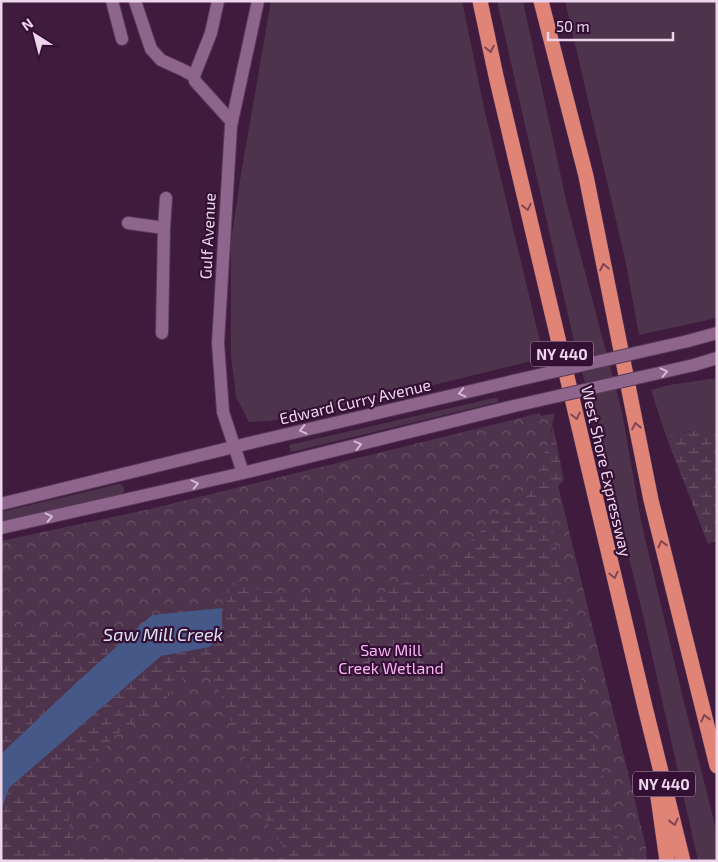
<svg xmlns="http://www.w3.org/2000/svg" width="718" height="862" font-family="'Exo 2',sans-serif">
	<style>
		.green { fill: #4d344c }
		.forest { fill: url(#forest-crowns) }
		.wetland { fill: url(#wetland-marsh) }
		.water { fill: #465888 }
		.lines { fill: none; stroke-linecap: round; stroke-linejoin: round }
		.minor-casing { stroke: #593a59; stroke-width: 14 }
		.highway-casing { stroke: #593a59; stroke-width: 16 }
		.minor { stroke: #8e658c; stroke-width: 12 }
		.highway { stroke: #e18478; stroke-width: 15 }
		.minor-bridge-casing { stroke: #593a59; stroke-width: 14; stroke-linecap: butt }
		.minor-bridge { stroke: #8e658c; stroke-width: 12 }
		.oneway { stroke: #824553 }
		.oneway2 { stroke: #d5bad4 }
		.labels { text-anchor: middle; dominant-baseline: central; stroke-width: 4.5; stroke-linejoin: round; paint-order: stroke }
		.shield { fill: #341134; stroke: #b69bb5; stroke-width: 1 }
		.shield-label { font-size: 15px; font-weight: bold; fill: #edd6ec }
		.street-label { font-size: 16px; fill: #edd6ec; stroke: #341134 }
		.park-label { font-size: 16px; fill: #f7b5f4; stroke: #341134 }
		.water-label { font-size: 18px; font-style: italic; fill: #dde3f3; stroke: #341134 }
	</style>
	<defs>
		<pattern id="forest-crowns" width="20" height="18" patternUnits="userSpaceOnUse" patternTransform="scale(1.25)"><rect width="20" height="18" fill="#4d344c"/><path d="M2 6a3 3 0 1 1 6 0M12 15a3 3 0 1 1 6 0" fill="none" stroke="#675166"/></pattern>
		<pattern id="wetland-marsh" width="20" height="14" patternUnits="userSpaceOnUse" patternTransform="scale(1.25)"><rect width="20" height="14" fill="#4d344c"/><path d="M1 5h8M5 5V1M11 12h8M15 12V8" fill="none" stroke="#675166"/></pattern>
	</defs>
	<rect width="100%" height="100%" fill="#3f1b3e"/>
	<path class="green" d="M271,1H462L485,112L544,358L397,394L270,421L249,422L236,397L231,356V241L241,174Z
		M497,1H523L566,200L622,412L641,521L683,698L717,833V861H698L643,615L596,425L573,337Z
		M565,1H717V318L639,335L625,259Z
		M717,378V426L666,436L651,390L669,385Z
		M494,398H497L498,402L291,452L289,445Z
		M119,484H121L124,488V492L120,494L1,522V512Z"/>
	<path class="forest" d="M540,413L541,416L555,413L548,444L646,847L647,861H1V541L150,509Z"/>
	<path class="wetland" d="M553,426L564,480L547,498L578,666L623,861H293L262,815L239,738L215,682L193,668L156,710L115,735L77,784L68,822L82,861H1V811L9,788L161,656L210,647L222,631V608L232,583L295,598L372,597L448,563L487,525L528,495L548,444Z
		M717,426V541L708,544L666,436Z
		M57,631L67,641L126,638L76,683L1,754V637Z"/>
	<path class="water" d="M222,608V631L210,647L161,656L9,788L1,811V754L76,683L152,615Z"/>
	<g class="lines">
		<defs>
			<path id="minor" d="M112,1L122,39
				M135,1L151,49L161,60L183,70L194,76L195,81L231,121
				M194,76L211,33L218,1
				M128,223L164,228L162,333
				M164,228L166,198
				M688,341L717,333
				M694,365L717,358
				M243,473L223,412L218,343L231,126L258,1
				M1,504L258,441L509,382
				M1,528L243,473L514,406"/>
			<path id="highway" d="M480,1L496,76L645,707L683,861
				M541,1L586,176L651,500L717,766
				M657,790L667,861"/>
		</defs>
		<use href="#minor" class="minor-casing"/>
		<use href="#highway" class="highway-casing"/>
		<use href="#minor" class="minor"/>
		<use href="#highway" class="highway"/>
		<defs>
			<path id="minor-bridge" d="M509,382L688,341
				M514,406L694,365"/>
		</defs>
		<use href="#minor-bridge" class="minor-bridge-casing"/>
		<use href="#minor-bridge" class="minor-bridge"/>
	</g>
	<defs><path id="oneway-chevron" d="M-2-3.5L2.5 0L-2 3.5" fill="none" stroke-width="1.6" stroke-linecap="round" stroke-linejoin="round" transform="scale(1.25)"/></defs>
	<g class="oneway">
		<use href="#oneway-chevron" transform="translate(490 49) rotate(78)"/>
		<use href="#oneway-chevron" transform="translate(527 207) rotate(77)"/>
		<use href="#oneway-chevron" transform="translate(604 267) rotate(-101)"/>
		<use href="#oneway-chevron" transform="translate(576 416) rotate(77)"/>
		<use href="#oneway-chevron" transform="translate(636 426) rotate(-101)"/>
		<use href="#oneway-chevron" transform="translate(662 544) rotate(-104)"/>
		<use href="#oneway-chevron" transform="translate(614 575) rotate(77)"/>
		<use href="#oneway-chevron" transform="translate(705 718) rotate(-104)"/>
		<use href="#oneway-chevron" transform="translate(674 822) rotate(76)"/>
	</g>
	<g class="oneway2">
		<use href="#oneway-chevron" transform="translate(664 372) rotate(-13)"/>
		<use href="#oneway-chevron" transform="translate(462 393) rotate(167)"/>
		<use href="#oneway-chevron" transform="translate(303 430) rotate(167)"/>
		<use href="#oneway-chevron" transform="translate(358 445) rotate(-14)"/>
		<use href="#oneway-chevron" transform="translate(195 484) rotate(-13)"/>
		<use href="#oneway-chevron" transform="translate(49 517) rotate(-13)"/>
	</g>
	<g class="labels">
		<g class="shield">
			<rect x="531" y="341.5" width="62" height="25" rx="4"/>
			<rect x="633" y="771.5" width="62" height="25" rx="4"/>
		</g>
		<g class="shield-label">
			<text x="562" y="354">NY 440</text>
			<text x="664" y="784">NY 440</text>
		</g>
		<g class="street-label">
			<text transform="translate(207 236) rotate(-87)">Gulf Avenue</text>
			<text transform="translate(355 401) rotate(-13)">Edward Curry Avenue</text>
			<text transform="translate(607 471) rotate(77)">West Shore Expressway</text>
		</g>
		<g class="park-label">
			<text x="391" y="649">Saw Mill<tspan x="391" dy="18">Creek Wetland</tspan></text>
		</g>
		<g class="water-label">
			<text x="163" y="634">Saw Mill Creek</text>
		</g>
	</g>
	<rect width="718" height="862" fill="none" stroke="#edd6ec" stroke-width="5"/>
	<g transform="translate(35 35) rotate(324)" stroke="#341134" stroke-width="4" paint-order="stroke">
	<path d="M0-4L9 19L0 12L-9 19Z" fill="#edd6ec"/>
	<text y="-8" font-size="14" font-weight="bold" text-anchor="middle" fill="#edd6ec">N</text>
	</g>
	<path d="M548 32v8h125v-8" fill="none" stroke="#edd6ec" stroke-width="2.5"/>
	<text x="556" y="32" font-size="15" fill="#edd6ec" stroke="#341134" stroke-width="4" paint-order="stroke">50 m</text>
</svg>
